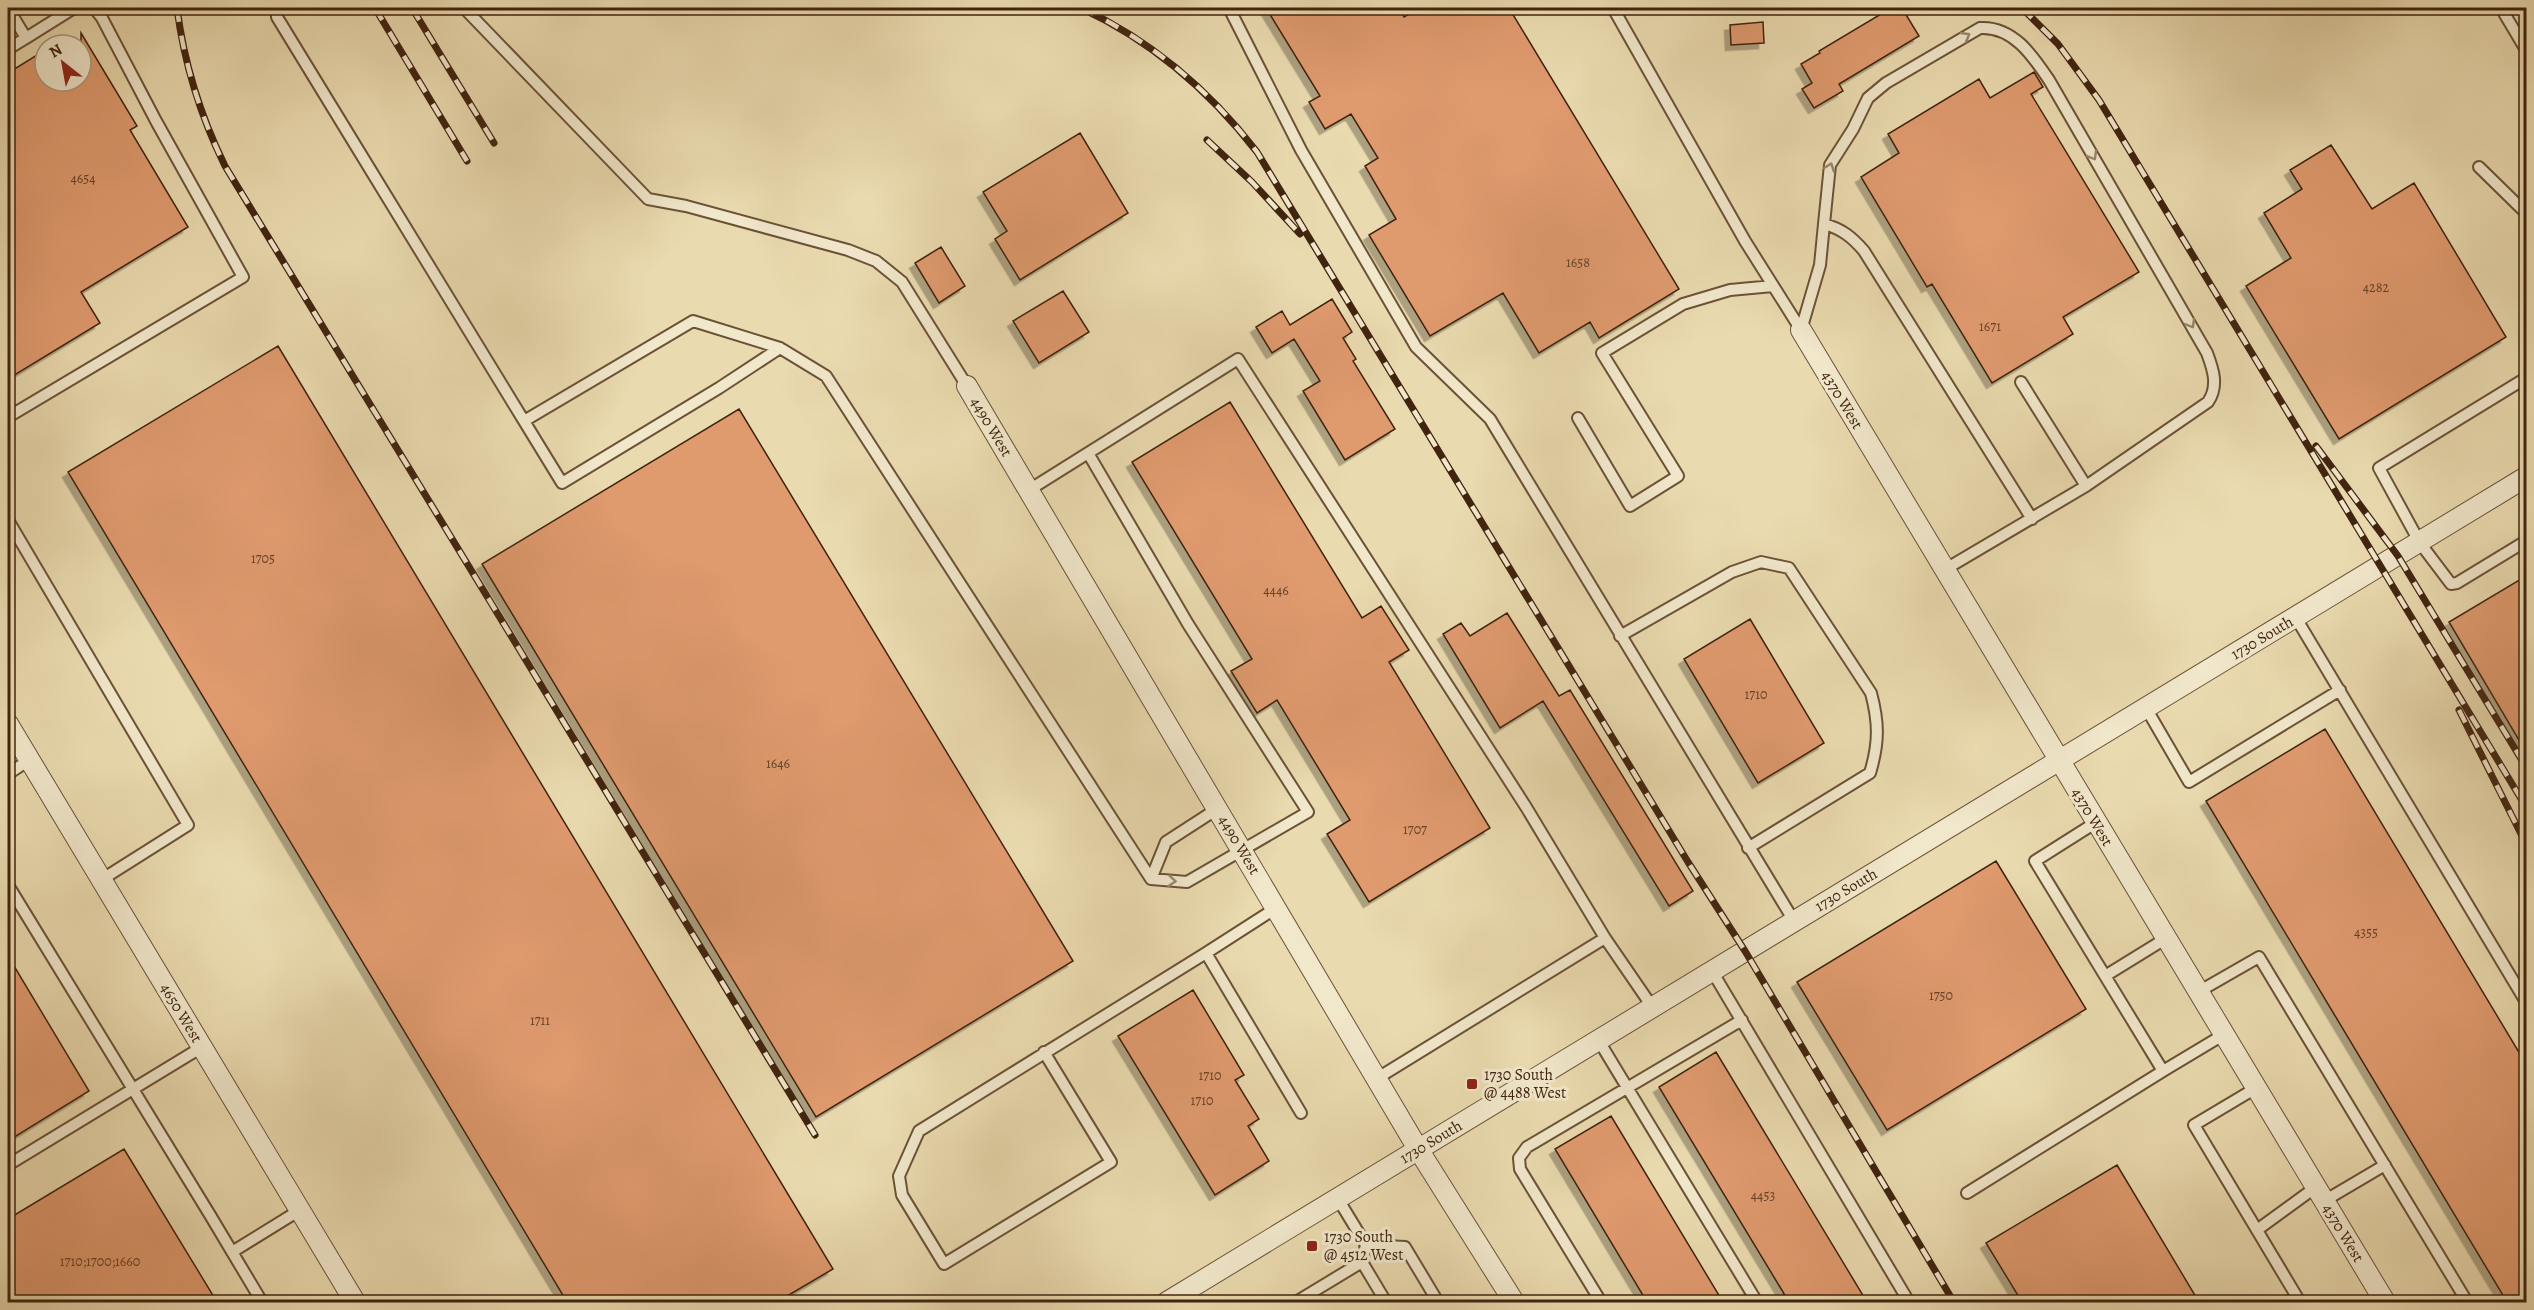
<svg xmlns="http://www.w3.org/2000/svg" width="2534" height="1310" font-family="Alegreya,serif">
	<style>
		.building { fill: #df9a6e; stroke: #41240f; stroke-width: 1.5; filter: url(#shadow) }
		.lines { fill: none; stroke-linecap: round; stroke-linejoin: round }
		.lane-casing { stroke: #6b5237; stroke-width: 14 }
		.street-casing { stroke: #6b5237; stroke-width: 22 }
		.lane { stroke: #f1e7cb; stroke-width: 10 }
		.street { stroke: #f1e7cb; stroke-width: 20 }
		.rail-casing { stroke: #41240f; stroke-width: 7 }
		.rail { stroke: #f1e7cb; stroke-width: 4.5; stroke-dasharray: 14; stroke-linecap: butt }
		.oneway { stroke: #99866d }
		.poi-dot { fill: #8f2418; stroke: #f1e7cb; stroke-width: 2 }
		.labels { text-anchor: middle; dominant-baseline: central; stroke-width: 6; stroke-linejoin: round; paint-order: stroke }
		.number-label { font-size: 14px; fill: #684227 }
		.street-label { font-size: 16px; fill: #41240f; stroke: #f1e7cb }
		.poi-label { font-size: 16px; fill: #41240f; stroke: #f1e7cb; text-anchor: start }
	</style>
	<defs>
		<filter id="shadow"><feDropShadow dx="-5.5" dy="5.5" stdDeviation="0" flood-color="#0004"/></filter>
	</defs>
	<rect width="100%" height="100%" fill="#eadaaf"/>
	<filter id="stains"><feTurbulence type="fractalNoise" baseFrequency=".00333" numOctaves="4"/><feColorMatrix values="0 0 0 0 .2 0 0 0 0 .09 0 0 0 0 .02 0 0 0 .5 -.17"/></filter>
	<radialGradient id="worn" r=".72"><stop offset=".6" stop-color="#630" stop-opacity="0"/><stop offset="1" stop-color="#630" stop-opacity=".3"/></radialGradient>
	<path class="building" d="M1266,8H1399L1404,17L1420,8H1509L1679,289L1599,338L1590,322L1539,353L1503,293L1430,336L1369,235L1396,219L1365,166L1378,158L1351,114L1325,129L1309,102L1320,96Z
		M1891,8H1902L1919,36L1839,84L1843,91L1814,108L1802,89L1812,83L1801,64L1820,53L1819,51Z
		M1763,22L1764,43L1731,45L1730,25Z
		M81,33L137,126L130,130L188,227L81,292L100,323L8,379V73L45,50V81H81Z
		M2034,72L2043,87L2031,94L2139,272L2063,317L2073,334L1992,383L1932,284L1927,287L1861,177L1899,153L1888,134L1979,79L1990,98Z
		M1080,133L1128,213L1020,280L995,239L1007,231L983,192Z
		M2331,145L2372,209L2414,183L2506,337L2339,439L2246,286L2291,258L2264,213L2302,189L2290,170Z
		M941,247L965,286L939,303L915,263Z
		M1063,291L1089,332L1039,363L1013,321Z
		M1332,299L1352,332L1343,338L1356,359L1353,361L1395,429L1345,460L1303,391L1320,381L1294,339L1272,353L1256,327L1282,311L1290,325Z
		M278,346L833,1269L777,1302H567L68,472Z
		M1230,402L1362,618L1381,606L1409,650L1389,662L1490,828L1369,902L1327,834L1350,820L1277,700L1257,713L1231,671L1252,659L1132,462Z
		M739,409L1073,961L816,1117L482,564Z
		M2526,576V752L2449,622Z
		M1507,613L1559,696L1570,690L1693,891L1669,906L1543,701L1500,728L1443,634L1461,623L1470,636Z
		M1750,619L1824,743L1758,783L1684,659Z
		M2325,729L2526,1064V1302H2507L2206,801Z
		M1996,861L2086,1009L1887,1130L1797,982Z
		M8,956L89,1091L8,1141Z
		M1193,990L1244,1075L1235,1080L1259,1119L1248,1126L1269,1161L1215,1195L1118,1036Z
		M1716,1052L1867,1302H1789L1659,1087Z
		M1611,1116L1723,1302H1647L1555,1149Z
		M124,1149L217,1302H8V1219Z
		M2117,1165L2199,1302H2022L1986,1243Z"/>
	<g class="lines">
		<defs>
			<path id="lane" d="M8,8L26,38L8,49
				M464,8L648,199L686,206L848,250L876,261L902,282L967,386
				M1229,8L1301,150L1416,347L1490,419L1794,921
				M1613,8L1745,241L1801,330
				M2501,8L2526,50
				M277,17L524,421L693,321L780,348L826,376L1151,879
				M26,38L74,8
				M2479,167L2526,213
				M1824,224L1830,165L1853,129L1868,98L1886,83L1980,28C2013,26 2033,56 2049,80L2207,353C2213,369 2219,386 2208,402L2086,486
				M1801,330L1820,265L1824,224C1842,229 1852,237 1864,251L2032,519
				M2526,378L2379,468L2420,543L2451,584L2457,583L2526,541
				M8,417L243,277L156,121L102,18L94,8
				M1578,418L1630,506L1678,476L1602,353L1683,304L1730,290L1773,286
				M524,421L562,483L719,388L780,348
				M1088,453L1188,624L1308,812L1187,882L1151,879L1166,842L1217,809
				M1029,490L1238,359L1526,807L1605,938
				M8,520L188,825L101,880
				M1944,570L2086,486L2021,382
				M2296,618L2526,1002
				M1620,636L1732,572L1761,562L1789,568L1871,693C1879,723 1879,743 1870,773L1748,848
				M2146,708L2189,782L2340,690
				M8,774L29,760
				M2095,823L2035,861L2163,1071L2223,1035
				M8,885L210,1215L262,1302
				M1276,908L1206,953L1301,1113
				M1712,971L1909,1302
				M2105,976L2165,939
				M2198,992L2259,957L2466,1300L2462,1302
				M1599,1041L1757,1302
				M1044,1052L1111,1162L944,1264L902,1195L899,1176L919,1131L1206,953
				M1376,1079L1605,938L1653,1008
				M2256,1088L2194,1125L2300,1302
				M8,1165L202,1047
				M1967,1193L2163,1071
				M1338,1199L1366,1245L1362,1262L1386,1302
				M2324,1201L2385,1165
				M2257,1230L2316,1187
				M1366,1245L1405,1247L1438,1302
				M232,1252L300,1210
				M1296,1302L1362,1262
				M1601,1302L1520,1169L1519,1158L1527,1147L1742,1020"/>
			<path id="street" d="M1801,330L2385,1302
				M967,386L1418,1149L1514,1302
				M8,724L355,1302
				M1167,1302L2526,477"/>
		</defs>
		<use href="#lane" class="lane-casing"/>
		<use href="#street" class="street-casing"/>
		<use href="#lane" class="lane"/>
		<use href="#street" class="street"/>
		<defs>
			<path id="rail" d="M177,8C184,63 200,115 225,166L815,1135
				M375,8L467,161
				M412,8L494,143
				M1081,8C1152,41 1209,90 1257,152L1688,862L1745,951L1952,1299
				M2022,8L2058,44L2099,100L2526,807
				M1207,140L1252,182L1300,234
				M2316,446L2398,556L2526,767
				M2459,710L2526,844"/>
		</defs>
		<use href="#rail" class="rail-casing"/>
		<use href="#rail" class="rail"/>
	</g>
	<defs><path id="oneway-chevron" d="M-2-3.5L2.5 0L-2 3.5" fill="none" stroke-width="1.6" stroke-linecap="round" stroke-linejoin="round" transform="scale(1.5)"/></defs>
	<g class="oneway">
		<use href="#oneway-chevron" transform="translate(1966 36) rotate(-30)"/>
		<use href="#oneway-chevron" transform="translate(2093 156) rotate(60)"/>
		<use href="#oneway-chevron" transform="translate(1830 167) rotate(-70)"/>
		<use href="#oneway-chevron" transform="translate(2191 324) rotate(60)"/>
		<use href="#oneway-chevron" transform="translate(1172 881) rotate(5)"/>
	</g>
	<g class="poi-dot">
		<rect x="1466" y="1078" width="12" height="12" rx="3"/>
		<rect x="1306" y="1240" width="12" height="12" rx="3"/>
	</g>
	<g class="labels">
		<g class="number-label">
			<text x="83" y="178">4654</text>
			<text x="1578" y="262">1658</text>
			<text x="2376" y="287">4282</text>
			<text x="1990" y="326">1671</text>
			<text x="263" y="558">1705</text>
			<text x="1276" y="590">4446</text>
			<text x="1756" y="694">1710</text>
			<text x="778" y="763">1646</text>
			<text x="1415" y="829">1707</text>
			<text x="2366" y="932">4355</text>
			<text x="1941" y="995">1750</text>
			<text x="540" y="1020">1711</text>
			<text x="1210" y="1075">1710</text>
			<text x="1202" y="1100">1710</text>
			<text x="1763" y="1195">4453</text>
			<text x="100" y="1261">1710;1700;1660</text>
		</g>
		<g class="street-label">
			<text transform="translate(1842 400) rotate(59)">4370 West</text>
			<text transform="translate(991 427) rotate(59)">4490 West</text>
			<text transform="translate(2262 638) rotate(-31)">1730 South</text>
			<text transform="translate(2092 817) rotate(59)">4370 West</text>
			<text transform="translate(1239 845) rotate(59)">4490 West</text>
			<text transform="translate(1846 890) rotate(-31)">1730 South</text>
			<text transform="translate(181 1013) rotate(59)">4650 West</text>
			<text transform="translate(1431 1142) rotate(-31)">1730 South</text>
			<text transform="translate(2343 1233) rotate(59)">4370 West</text>
		</g>
		<g class="poi-label">
			<text x="1484" y="1075">1730 South<tspan x="1484" dy="18">@ 4488 West</tspan></text>
			<text x="1324" y="1237">1730 South<tspan x="1324" dy="18">@ 4512 West</tspan></text>
		</g>
	</g>
	<rect width="2534" height="1310" fill="none" stroke="#eadaaf" stroke-width="30"/>
	<rect x="9" y="9" width="2516" height="1292" fill="none" stroke="#41240f" stroke-width="3"/>
	<rect x="15" y="15" width="2504" height="1280" fill="none" stroke="#41240f" stroke-width="1.5"/>
	<g transform="translate(63 63) rotate(329)"><circle r="28" fill="#f1e7cb" stroke="#ab9980" stroke-width="1.5"/>
	<path d="M0-4.5L10 22L0 15L-10 22Z" fill="#8f2418"/>
	<text y="-9" font-size="16" font-weight="bold" text-anchor="middle" fill="#41240f">N</text>
	</g>
	<rect width="100%" height="100%" filter="url(#stains)"/>
	<rect width="100%" height="100%" fill="url(#worn)"/>
</svg>
